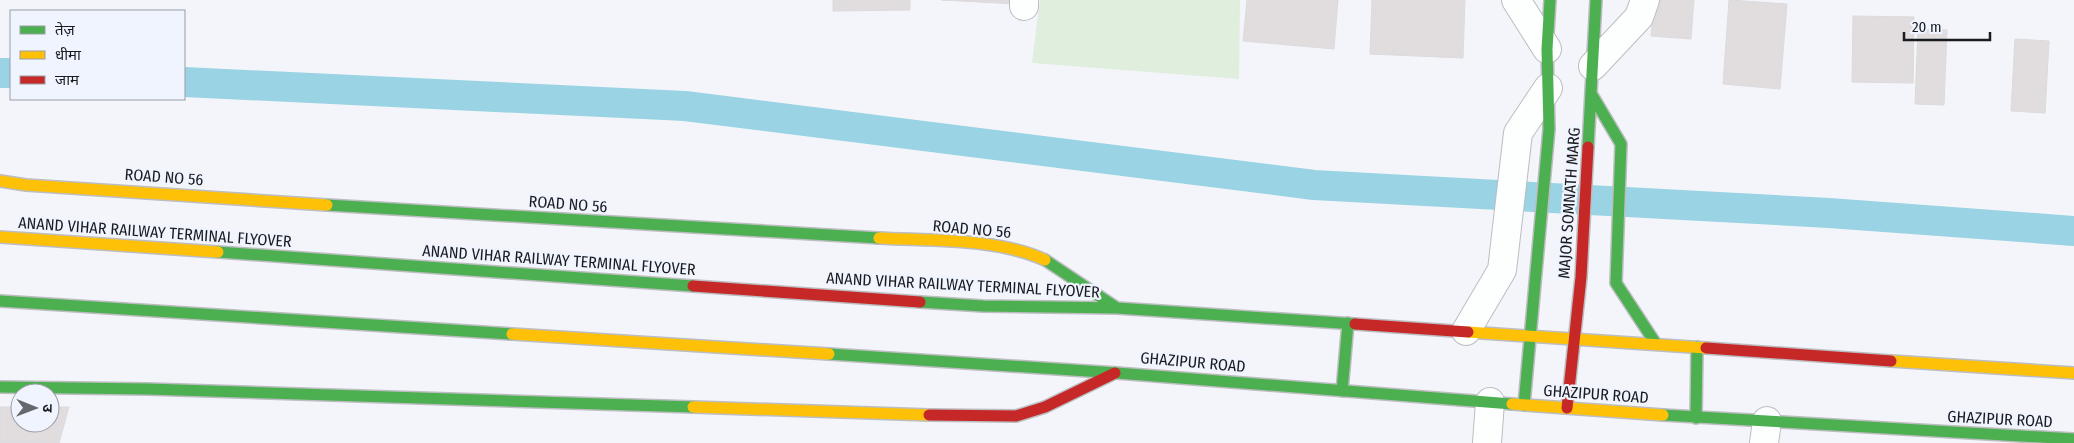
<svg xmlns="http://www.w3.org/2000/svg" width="2074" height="443" font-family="'Fira Sans Condensed','Noto Sans Devanagari',sans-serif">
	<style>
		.green { fill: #e0eede }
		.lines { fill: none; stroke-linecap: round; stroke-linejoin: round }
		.canal { stroke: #9ad3e4; stroke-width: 30 }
		.building { fill: #e1dddf; stroke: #dbdadc }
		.street-casing { stroke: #bcbdc1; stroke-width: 30 }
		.fast-casing { stroke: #bcbdc1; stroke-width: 14 }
		.slow-casing { stroke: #bcbdc1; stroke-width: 14 }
		.jam-casing { stroke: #bcbdc1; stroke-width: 14 }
		.street { stroke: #fdfefe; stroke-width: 28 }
		.fast { stroke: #4caf50; stroke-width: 11 }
		.slow { stroke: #ffc107; stroke-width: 11 }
		.jam { stroke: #c62828; stroke-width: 11 }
		.labels { text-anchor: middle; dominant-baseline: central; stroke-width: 4.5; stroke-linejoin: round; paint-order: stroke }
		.street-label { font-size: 16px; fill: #1a1b1f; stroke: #f0f4fe }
	</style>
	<rect width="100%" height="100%" fill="#f4f5fa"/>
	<path class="green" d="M1040,0H1240L1239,79L1032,63Z"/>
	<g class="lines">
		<path class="canal" d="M0,73H11
			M184,82L685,106L1314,185L1829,213L2074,231"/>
	</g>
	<path class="building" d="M833,0H910V10L833,11Z
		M941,0H1017V4Z
		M1247,0H1338L1334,49L1243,41Z
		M1372,0H1465L1463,58L1370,54Z
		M1654,0H1694L1691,39L1651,36Z
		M1729,0L1787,4L1780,89L1723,84Z
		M1853,16L1914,17L1913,83L1852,82Z
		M1918,29L1947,30L1944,105L1915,104Z
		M2015,39L2049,41L2045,113L2011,111Z
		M0,407H20V423H50V407H69L59,443H0Z"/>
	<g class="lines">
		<defs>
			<path id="street" d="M1516,0L1547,49
				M1024,6V0
				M1593,66L1639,17L1645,0
				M1466,331L1502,270L1518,133L1548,88
				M1487,443L1490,402
				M1764,443L1767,421"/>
			<path id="fast" d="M1592,95L1621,144L1616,283L1656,344
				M1588,147L1596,0
				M327,205L879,238
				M218,252L693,286
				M1045,260L1117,308
				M0,301L512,334
				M920,302L983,306L1117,308L1355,324
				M829,354L1117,373L1512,404
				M0,387L148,389L693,407
				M1342,391L1348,323
				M1524,405L1549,129L1547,49L1550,0
				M1663,415L2074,439
				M1696,418L1697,347"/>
			<path id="slow" d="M0,181L26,185L327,205
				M0,237L218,252
				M879,238C931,241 998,238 1045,260
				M1468,332L1706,348
				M512,334L829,354
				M1891,361L2074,373
				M1512,404L1663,415
				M693,407L929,415"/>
			<path id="jam" d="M693,286L920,302
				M1355,324L1468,332
				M1706,348L1891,361
				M1567,408L1581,277L1588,147
				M929,415L1016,416L1045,407L1115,373"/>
		</defs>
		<use href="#street" class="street-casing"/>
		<use href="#fast" class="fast-casing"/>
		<use href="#slow" class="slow-casing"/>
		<use href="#jam" class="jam-casing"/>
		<use href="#street" class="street"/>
		<use href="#fast" class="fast"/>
		<use href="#slow" class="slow"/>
		<use href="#jam" class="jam"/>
	</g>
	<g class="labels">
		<g class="street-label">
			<text transform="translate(164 177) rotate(4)">ROAD NO 56</text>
			<text transform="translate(1569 203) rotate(-86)">MAJOR SOMNATH MARG</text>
			<text transform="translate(568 204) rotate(4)">ROAD NO 56</text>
			<text transform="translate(972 229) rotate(5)">ROAD NO 56</text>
			<text transform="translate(155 232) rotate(4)">ANAND VIHAR RAILWAY TERMINAL FLYOVER</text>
			<text transform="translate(559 260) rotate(4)">ANAND VIHAR RAILWAY TERMINAL FLYOVER</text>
			<text transform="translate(963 285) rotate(3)">ANAND VIHAR RAILWAY TERMINAL FLYOVER</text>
			<text transform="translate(1193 362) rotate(5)">GHAZIPUR ROAD</text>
			<text transform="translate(1596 394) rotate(4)">GHAZIPUR ROAD</text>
			<text transform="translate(2000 419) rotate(3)">GHAZIPUR ROAD</text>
		</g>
	</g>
	<rect x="10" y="10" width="175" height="90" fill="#f0f4fe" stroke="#9a9da5"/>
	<rect x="20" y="26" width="25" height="8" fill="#4caf50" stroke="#9a9da5"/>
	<text x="55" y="35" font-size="15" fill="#1a1b1f">तेज़</text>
	<rect x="20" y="51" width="25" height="8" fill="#ffc107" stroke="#9a9da5"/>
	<text x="55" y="60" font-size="15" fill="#1a1b1f">धीमा</text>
	<rect x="20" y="76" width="25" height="8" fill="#c62828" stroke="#9a9da5"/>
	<text x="55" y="85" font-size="15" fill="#1a1b1f">जाम</text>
	<g transform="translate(35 408) rotate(91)"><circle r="24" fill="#f0f4fe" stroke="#9a9da5"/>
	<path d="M0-4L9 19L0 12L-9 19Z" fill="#66676c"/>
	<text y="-8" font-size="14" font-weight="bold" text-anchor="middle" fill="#1a1b1f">उ</text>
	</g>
	<path d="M1904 32v8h86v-8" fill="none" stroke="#1a1b1f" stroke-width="2.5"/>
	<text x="1912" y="32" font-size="15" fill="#1a1b1f" stroke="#f0f4fe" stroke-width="4" paint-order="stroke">20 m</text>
</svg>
